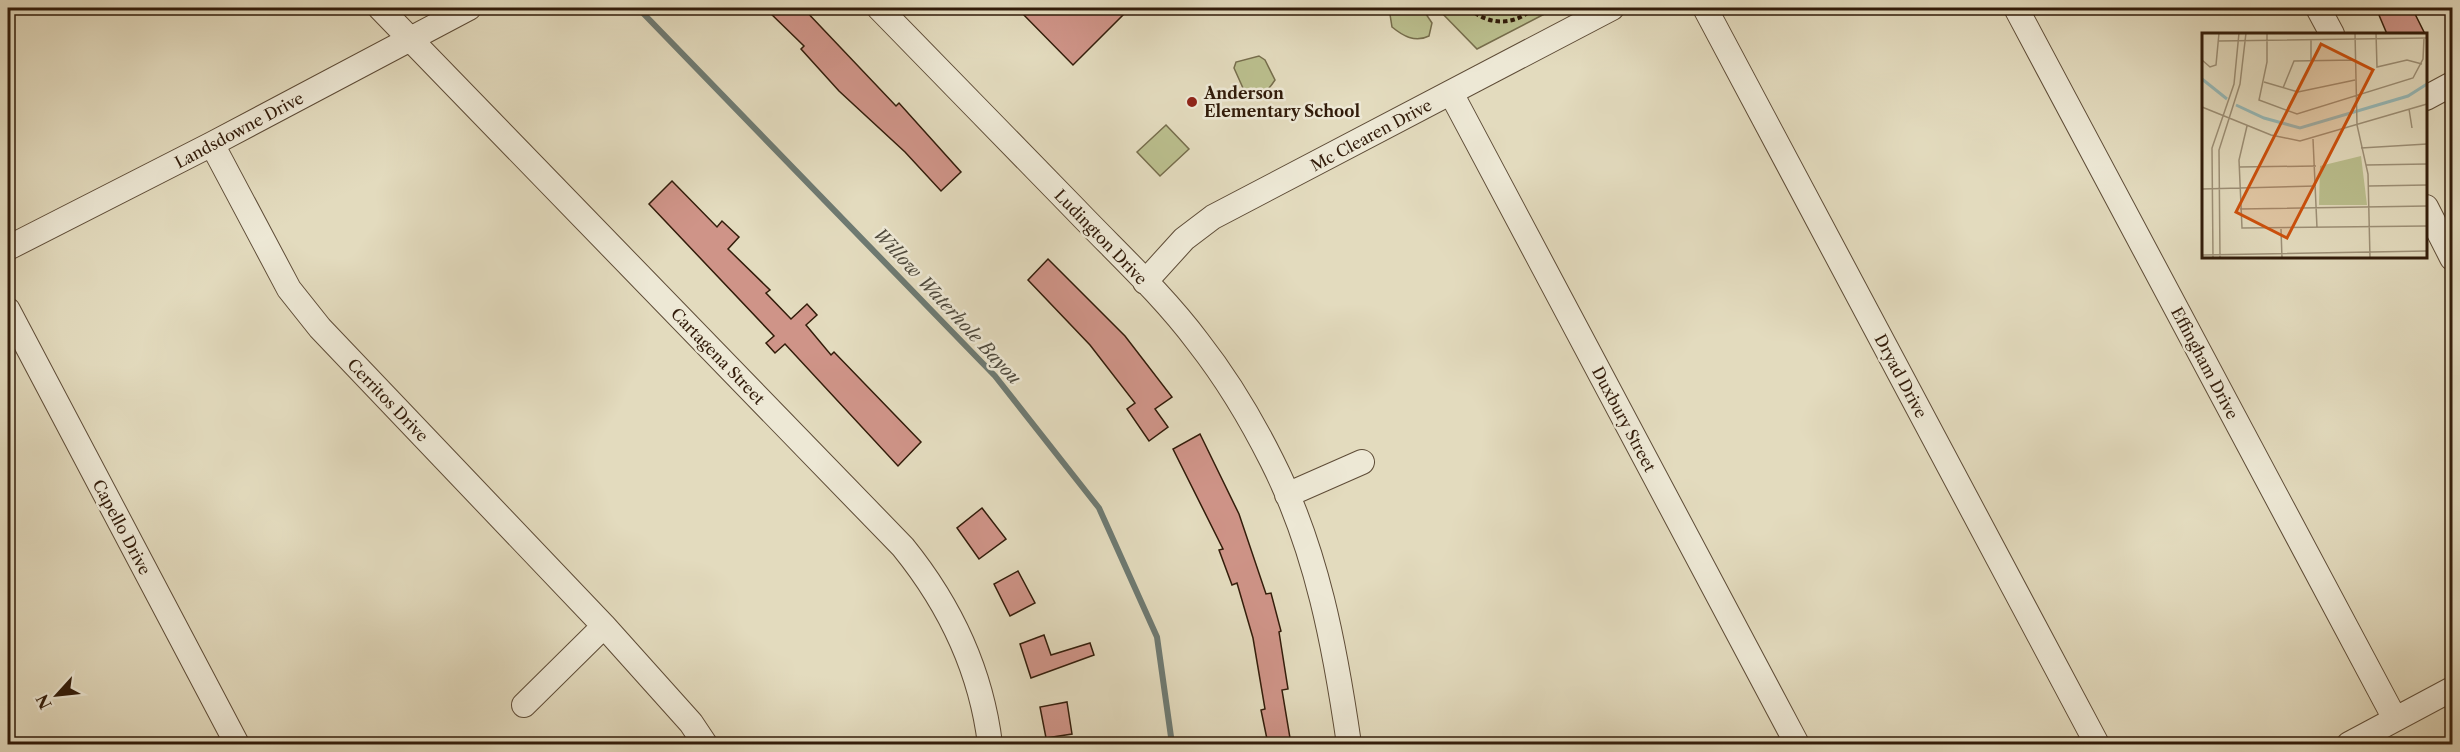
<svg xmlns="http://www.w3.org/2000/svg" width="2460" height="752" font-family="'Libre Caslon Text',serif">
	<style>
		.green { fill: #babe8d; stroke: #766d4c; stroke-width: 1.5 }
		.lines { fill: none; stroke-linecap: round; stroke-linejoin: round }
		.stream { stroke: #6e7a72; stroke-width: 6 }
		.building { fill: #cf9488; stroke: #321c0a; stroke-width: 1.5 }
		.minor-casing { stroke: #5e4c37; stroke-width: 26 }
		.path { stroke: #321c0a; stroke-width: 4; stroke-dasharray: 4.5 3; stroke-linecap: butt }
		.minor { stroke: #ede8d5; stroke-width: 24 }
		.poi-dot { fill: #8f2418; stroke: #ede8d5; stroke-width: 2 }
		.labels { text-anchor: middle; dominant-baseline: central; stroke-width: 5; stroke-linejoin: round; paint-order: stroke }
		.poi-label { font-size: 16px; font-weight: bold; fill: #321c0a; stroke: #ede8d5; text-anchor: start }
		.street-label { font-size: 16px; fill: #321c0a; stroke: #ede8d5 }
		.water-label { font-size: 18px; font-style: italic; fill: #504b3e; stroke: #ede8d5 }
		.inset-river { fill: none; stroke: #96b9b8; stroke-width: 3 }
		.inset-road { fill: none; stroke: #9c8f76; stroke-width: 1.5 }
		.view { fill: #cd500c; fill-opacity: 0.15; stroke: #cd500c; stroke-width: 3 }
		.inset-edge { fill: none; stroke: #321c0a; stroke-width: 3 }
	</style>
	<rect width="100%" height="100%" fill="#e3dbbe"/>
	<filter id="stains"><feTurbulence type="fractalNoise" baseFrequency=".00333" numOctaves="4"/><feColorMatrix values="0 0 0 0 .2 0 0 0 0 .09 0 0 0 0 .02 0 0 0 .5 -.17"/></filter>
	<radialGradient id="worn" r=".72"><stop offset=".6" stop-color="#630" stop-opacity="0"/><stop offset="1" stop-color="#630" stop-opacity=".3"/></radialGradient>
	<path class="green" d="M1389,8H1422L1432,23L1429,36C1415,43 1403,36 1392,27Z
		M1437,8H1556L1477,49Z
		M1259,56L1265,60L1275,80C1267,92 1261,98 1247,97L1234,68L1236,62Z
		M1166,125L1189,149L1160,176L1137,152Z"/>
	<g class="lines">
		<path class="stream" d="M638,8L995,376L1099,508L1157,637L1172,744"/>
	</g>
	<path class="building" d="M765,8H803L896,106L899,103L961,172L941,191L905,152L839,91L801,49L804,46Z
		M1017,8H1115L1123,15L1073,65Z
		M2376,8H2412L2425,34H2387Z
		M672,181L717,227L722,221L739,237L728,249L770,290L766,293L791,319L807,304L817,315L806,325L831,355L834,352L921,442L898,466L785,344L775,353L766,343L774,336L649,204Z
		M1048,259L1125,336L1172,397L1155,409L1168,427L1149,441L1127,409L1135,403L1090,345L1028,280Z
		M1200,434L1239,514L1266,594L1271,593L1281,631L1279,632L1288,689L1282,690L1291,744H1268L1261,710L1265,709L1253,638L1237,583L1232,585L1219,550L1223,549L1173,449Z
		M982,508L1006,539L979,559L957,528Z
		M1018,571L1035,603L1010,616L994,584Z
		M1044,635L1051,655L1090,643L1094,655L1031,678L1020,644Z
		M1067,702L1072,734L1046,738L1040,707Z"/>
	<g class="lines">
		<defs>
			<path id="minor" d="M380,8L903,547C950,605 981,670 990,744
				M879,8C944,75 1010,142 1075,209C1116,252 1162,294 1198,342C1227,379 1251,419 1272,461C1317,550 1335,647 1349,744
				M1705,8L2097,744
				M2016,8L2395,719
				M2318,8L2332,34
				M1451,93L1797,744
				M2426,98L2452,84
				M212,144L289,289L320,328L604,626L691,723L705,744
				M2426,207L2452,258
				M8,248L212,144L469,8
				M1145,282L1184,239L1213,217L1612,8
				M8,310L237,744
				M1287,495L1362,462
				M524,705L604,626
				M2349,744L2452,689"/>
		</defs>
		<use href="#minor" class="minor-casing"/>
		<path class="path" d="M1469,8C1488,26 1515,26 1533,8"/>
		<use href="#minor" class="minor"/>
	</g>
	<circle class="poi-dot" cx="1192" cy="102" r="6"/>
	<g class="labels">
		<g class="poi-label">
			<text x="1204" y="93">Anderson<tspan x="1204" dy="18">Elementary School</tspan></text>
		</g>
		<g class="street-label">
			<text transform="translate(239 130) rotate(-28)">Landsdowne Drive</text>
			<text transform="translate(1371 135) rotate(-28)">Mc Clearen Drive</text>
			<text transform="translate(1101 237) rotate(46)">Ludington Drive</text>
			<text transform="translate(718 356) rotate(46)">Cartagena Street</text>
			<text transform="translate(2205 363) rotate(62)">Effingham Drive</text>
			<text transform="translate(1901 376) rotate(62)">Dryad Drive</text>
			<text transform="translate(388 400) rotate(46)">Cerritos Drive</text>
			<text transform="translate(1624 419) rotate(62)">Duxbury Street</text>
			<text transform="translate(122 527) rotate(62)">Capello Drive</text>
		</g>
		<g class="water-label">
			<text transform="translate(947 306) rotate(47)">Willow Waterhole Bayou</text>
		</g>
	</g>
	<g transform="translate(2202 33)">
		<rect width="225" height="225" fill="#e3dbbe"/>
		<path d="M159,123L165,172H117L118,133Z" fill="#babe8d"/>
		<path class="inset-river" d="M0,46L25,66M34,72L62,85L98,95L206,63L225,51"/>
		<path class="inset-road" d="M65,0V29L57,67L95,81L211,45L221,26L222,5M153,0L155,92L166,141L168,225M174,0L175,34L205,27L220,31M109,7V27M17,8L224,5M0,27L8,34L14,32L17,0M62,49L96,59L153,47M81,55L92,28L153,27M0,74L69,102L98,108L225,71M207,76L210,95M45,93L37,127L40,195L225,193M111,106L115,195M159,115L225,111M164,132L225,131M37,134L114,133M167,153L225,152M0,156L114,153M38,176L225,173M79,196L80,225M0,222L225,218M11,225L10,115L32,51L37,0M18,225L17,117L38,51L44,0"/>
		<path class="view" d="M119,11L171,37L85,205L34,179Z"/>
		<rect width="225" height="225" class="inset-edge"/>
	</g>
	<rect width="2460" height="752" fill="none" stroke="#e3dbbe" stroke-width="30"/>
	<rect x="9" y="9" width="2442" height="734" fill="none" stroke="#321c0a" stroke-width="3"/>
	<rect x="15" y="15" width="2430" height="722" fill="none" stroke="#321c0a" stroke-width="1.5"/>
	<g transform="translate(57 695) rotate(243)" stroke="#ede8d5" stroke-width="4.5" paint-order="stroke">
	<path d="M0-4.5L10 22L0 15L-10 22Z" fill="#321c0a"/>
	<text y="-9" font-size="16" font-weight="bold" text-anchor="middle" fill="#321c0a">N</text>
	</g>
	<rect width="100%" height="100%" filter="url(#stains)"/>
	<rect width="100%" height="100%" fill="url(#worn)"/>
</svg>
